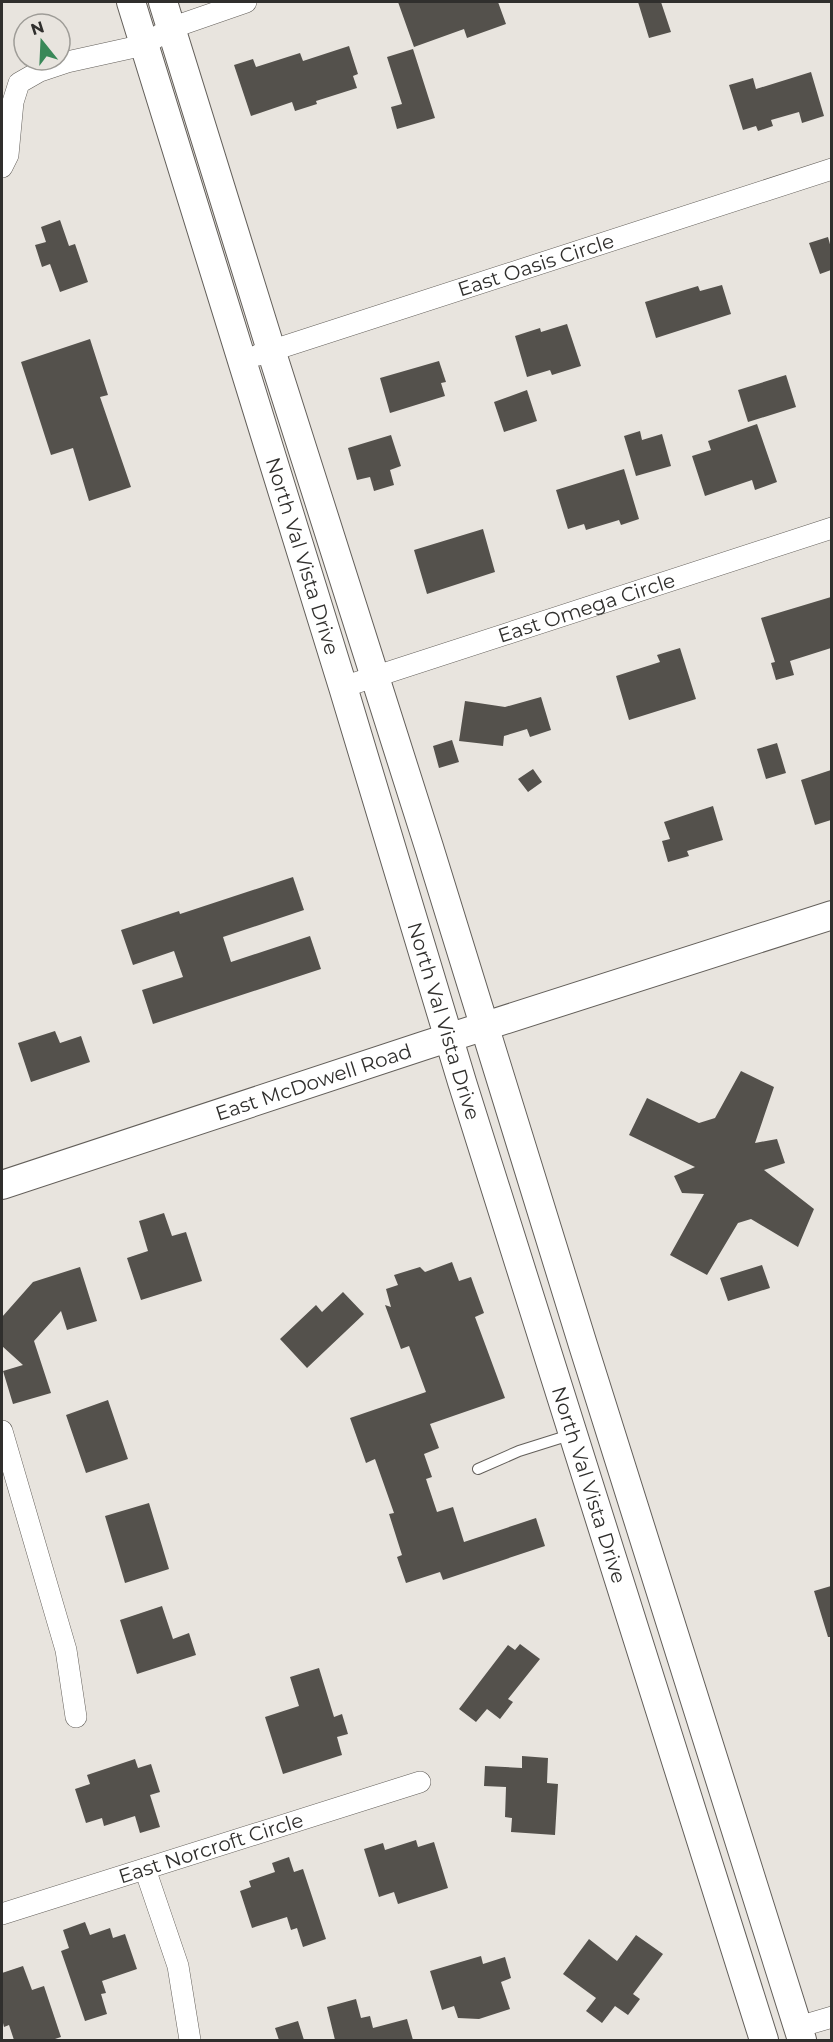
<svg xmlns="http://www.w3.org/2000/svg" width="833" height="2042" font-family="Montserrat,sans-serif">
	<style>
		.building { fill: #54514c }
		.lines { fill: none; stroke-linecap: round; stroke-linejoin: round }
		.service-casing { stroke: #635f5a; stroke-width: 12 }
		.minor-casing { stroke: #635f5a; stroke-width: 22 }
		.secondary-casing { stroke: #635f5a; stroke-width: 30 }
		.service { stroke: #fff; stroke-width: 10 }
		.minor { stroke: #fff; stroke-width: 21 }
		.secondary { stroke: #fff; stroke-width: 28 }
		.labels { text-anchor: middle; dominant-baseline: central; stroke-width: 6; stroke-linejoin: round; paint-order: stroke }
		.street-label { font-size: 20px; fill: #302f2d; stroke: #e8e4de }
	</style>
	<rect width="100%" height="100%" fill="#e8e4de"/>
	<path class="building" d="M398,2H498L506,24L467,38L464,29L414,47Z
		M638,2H661L671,32L649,38Z
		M349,46L358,74L353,76L357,88L316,101L317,104L295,111L292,102L251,116L234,65L253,59L256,67L300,53L303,61Z
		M413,49L435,118L397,129L391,107L402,104L387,57Z
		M811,72L824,116L802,123L799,112L771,120L773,126L758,131L756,126L743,130L729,85L753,78L756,89Z
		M60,220L69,246L75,244L88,282L60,292L50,264L42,267L35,245L46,242L41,227Z
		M828,237L831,248V270L820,274L809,243Z
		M722,285L731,314L656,338L645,302L698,286L700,291Z
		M567,324L581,366L552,375L550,370L527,377L515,336L540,328L541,332Z
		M90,339L108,395L100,397L131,487L89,501L73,448L51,455L21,362Z
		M439,361L446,382L441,383L445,396L390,413L380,378Z
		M786,375L796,407L748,422L738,390Z
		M527,390L537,421L504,432L494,402Z
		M757,424L777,482L755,490L752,480L705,496L692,456L711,450L708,441Z
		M640,431L642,440L662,434L671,466L636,476L624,436Z
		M391,435L401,466L390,470L394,485L374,491L370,477L357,480L348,448Z
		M624,469L639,519L621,525L619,520L586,530L584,524L568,529L556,490Z
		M483,529L495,572L427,594L414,550Z
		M831,597V648L790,661L794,675L776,680L771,663L775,662L761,618Z
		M680,648L696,699L629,720L616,676L660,662L657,655Z
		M541,697L551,730L530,737L527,729L504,736L503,746L459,741L465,701L505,707Z
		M452,740L459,762L439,768L433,746Z
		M777,743L786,773L766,779L757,749Z
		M533,769L542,782L528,792L518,779Z
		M831,770V820L815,825L801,780Z
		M713,806L723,840L687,851L689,856L668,862L662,841L670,839L664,822Z
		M293,877L304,910L223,937L231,962L310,936L321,969L153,1024L142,990L183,977L174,951L133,965L121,930L179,911L180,914Z
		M55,1031L60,1043L81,1036L90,1062L31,1082L18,1043Z
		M741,1071L774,1087L755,1143L777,1139L785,1163L764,1170L814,1209L798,1247L751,1219L738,1223L707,1275L670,1255L704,1194L682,1193L674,1176L695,1167L629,1135L647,1098L699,1123L715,1118Z
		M164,1213L172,1236L186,1232L202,1281L141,1300L127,1258L148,1251L139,1221Z
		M452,1262L459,1281L471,1277L484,1313L475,1317L505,1398L430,1424L439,1448L424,1454L432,1477L426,1479L437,1512L453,1507L464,1542L536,1518L545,1546L443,1580L440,1572L406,1583L397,1557L402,1555L389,1514L394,1513L375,1459L366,1463L350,1418L426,1392L409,1346L401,1349L385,1305L391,1307L386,1289L398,1285L394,1275L420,1267L425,1272Z
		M762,1265L770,1288L728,1301L720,1278Z
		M80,1267L97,1321L67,1330L61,1311L34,1341L51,1393L13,1404L3,1371L23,1365L2,1346V1317L33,1282Z
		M343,1292L364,1314L307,1368L280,1339L316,1305L322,1312Z
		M108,1400L128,1459L86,1473L66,1415Z
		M149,1503L169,1569L125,1583L105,1516Z
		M831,1586V1637H828L814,1591Z
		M162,1606L173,1639L189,1633L196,1655L137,1674L120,1620Z
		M520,1644L540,1659L508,1699L513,1702L500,1719L487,1709L476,1722L459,1709L508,1645L515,1650Z
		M319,1668L334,1717L342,1714L348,1734L337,1737L342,1755L283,1774L265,1717L299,1706L290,1677Z
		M522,1756L548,1758L547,1783L558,1784L555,1835L511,1832L512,1818L505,1817L506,1787L484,1786L485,1766L522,1768Z
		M135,1759L138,1768L151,1764L160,1792L150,1795L160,1827L140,1833L135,1816L104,1826L102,1818L86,1823L75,1789L90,1784L87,1775Z
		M416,1840L418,1847L434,1842L448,1888L398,1904L394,1892L379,1897L364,1849L383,1843L385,1850Z
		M289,1857L294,1872L303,1869L326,1939L303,1947L297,1928L291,1930L287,1917L252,1928L240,1891L251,1887L249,1881L275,1872L272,1863Z
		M85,1922L90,1935L110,1928L113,1938L125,1934L137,1969L102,1981L106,1993L101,1994L107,2014L85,2021L61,1951L69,1948L63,1930Z
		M636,1935L663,1954L633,1994L640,1999L628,2015L615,2006L602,2023L586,2011L596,1998L563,1974L589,1939L617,1961Z
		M481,1956L483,1964L505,1957L511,1978L501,1982L510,2009L479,2019L458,2018L454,2006L442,2010L430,1971Z
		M23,1966L32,1990L44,1986L61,2037L52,2040H14L9,2025L4,2027L2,2019V1973Z
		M356,1999L361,2018L370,2016L373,2028L407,2019L413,2040H335L327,2007Z
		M298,2021L304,2040H279L275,2028Z"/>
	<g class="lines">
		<defs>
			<path id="service" d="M478,1469L519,1451L573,1434"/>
			<g id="minor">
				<path d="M2,167L8,155L13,102L19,83L40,71L67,62L144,45L171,28L246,2"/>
				<path id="s1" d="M258,355L832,169"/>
				<path id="s2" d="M343,687L832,528"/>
				<path d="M2,1431L66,1650L76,1717"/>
				<path d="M145,1869L178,1966L190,2040"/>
				<path id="s3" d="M2,1914L420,1782"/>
				<path d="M798,2027L832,2017"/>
			</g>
			<g id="secondary">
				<path id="s4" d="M131,2L343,687L462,1082L764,2040"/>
				<path d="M163,2L271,350L429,847L583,1345L802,2040"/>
				<path id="s5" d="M2,1185L426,1045L832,915"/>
			</g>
		</defs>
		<use href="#service" class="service-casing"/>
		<use href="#minor" class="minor-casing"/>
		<use href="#secondary" class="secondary-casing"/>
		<use href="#service" class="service"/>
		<use href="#minor" class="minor"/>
		<use href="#secondary" class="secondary"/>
	</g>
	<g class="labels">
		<g class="street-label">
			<text stroke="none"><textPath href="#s1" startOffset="292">East Oasis Circle</textPath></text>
			<text stroke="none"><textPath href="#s4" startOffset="580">North Val Vista Drive</textPath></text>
			<text stroke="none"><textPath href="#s2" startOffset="256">East Omega Circle</textPath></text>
			<text stroke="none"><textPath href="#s4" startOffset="1066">North Val Vista Drive</textPath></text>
			<text stroke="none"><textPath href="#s5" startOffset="328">East McDowell Road</textPath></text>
			<text stroke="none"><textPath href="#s4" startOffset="1552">North Val Vista Drive</textPath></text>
			<text stroke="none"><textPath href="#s3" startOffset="219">East Norcroft Circle</textPath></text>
		</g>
	</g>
	<rect width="833" height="2042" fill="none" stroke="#302f2d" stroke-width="6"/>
	<g transform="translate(42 42) rotate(342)"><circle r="28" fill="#e8e4de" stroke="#9e9c97" stroke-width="1.5"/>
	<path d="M0-4.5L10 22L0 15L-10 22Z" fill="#398858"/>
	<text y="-9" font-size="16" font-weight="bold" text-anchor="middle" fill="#302f2d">N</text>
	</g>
</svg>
